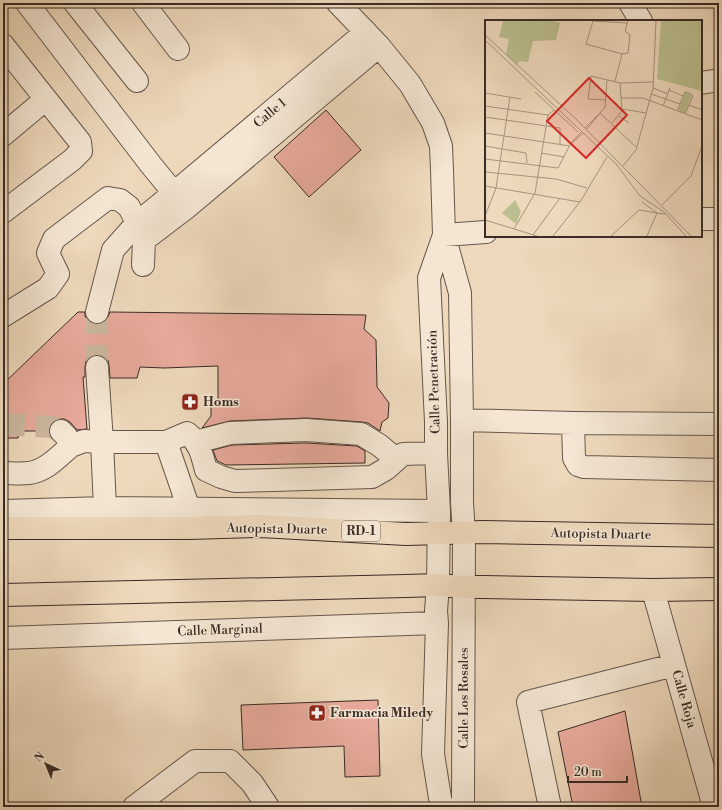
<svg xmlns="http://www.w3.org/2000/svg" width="722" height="810" font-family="'Libre Bodoni',serif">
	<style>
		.building { fill: #e8aa9c; stroke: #392b25 }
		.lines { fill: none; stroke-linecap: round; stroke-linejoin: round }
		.minor-tunnel { stroke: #cab69e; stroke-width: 22; stroke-dasharray: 22 11; stroke-linecap: butt }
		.minor-casing { stroke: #66564b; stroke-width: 24 }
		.highway-casing { stroke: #392b25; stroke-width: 24 }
		.minor { stroke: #f4e6d3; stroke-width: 22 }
		.highway { stroke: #eed9bc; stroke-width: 22 }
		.labels { text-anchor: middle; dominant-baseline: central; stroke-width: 3; stroke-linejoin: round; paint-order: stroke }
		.shield { fill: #f4e6d3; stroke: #716359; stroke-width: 1 }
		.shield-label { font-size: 12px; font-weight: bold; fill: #392b25 }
		.street-label { font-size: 13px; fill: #392b25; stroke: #f4e6d3 }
		.poi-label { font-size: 13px; font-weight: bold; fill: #392b25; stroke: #f4e6d3; text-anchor: start }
		.inset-road { fill: none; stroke: #a69380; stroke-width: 1 }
		.view { fill: #d62828; fill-opacity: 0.15; stroke: #d62828; stroke-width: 2 }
		.inset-edge { fill: none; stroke: #392b25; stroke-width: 2 }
	</style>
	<rect width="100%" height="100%" fill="#eed9bc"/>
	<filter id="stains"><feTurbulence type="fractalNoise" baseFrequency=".005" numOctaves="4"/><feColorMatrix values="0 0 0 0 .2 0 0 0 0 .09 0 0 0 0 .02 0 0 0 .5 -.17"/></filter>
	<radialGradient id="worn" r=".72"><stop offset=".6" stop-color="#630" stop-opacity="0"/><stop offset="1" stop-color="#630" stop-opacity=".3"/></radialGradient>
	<path class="building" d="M326,110L361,150L309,197L274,157Z
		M78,312H85V316L88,321L94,324H100L106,321L110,312L366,315L364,329L376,340L377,387L389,403L388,418L382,422L380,431L368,423L362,422L307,418L230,421L202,428L211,416V403H218V366L164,368L140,367L137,378H110L109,366L108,360L103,356L97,355L90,356L86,361L85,367V377H83L87,429L77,430L70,422L64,419H58L52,422L49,427V431H19L18,438H3V384Z
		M306,443L357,446L365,451V463L226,465L217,461L213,450L232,445Z
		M378,700L380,776L345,777L344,746L243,750L241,705Z
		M625,711L642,807H573L558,732Z"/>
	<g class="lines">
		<path class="minor-tunnel" d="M97,312V367
			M3,424L52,427L61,431"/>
		<defs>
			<path id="minor" d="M27,3L151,165L183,204
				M75,3L137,81
				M143,3L178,49
				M338,3L379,46L410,84L433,123L441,146L442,170L444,235L460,293L462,420V503L464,533L463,802L459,807
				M630,3L641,21
				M3,45L80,142L81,151L72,160L3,212
				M701,83L719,80
				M3,135L46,99
				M701,219H719
				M444,235L486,232
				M144,240L186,208L379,46
				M97,312L113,250L137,223L174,193L366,32
				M3,316L48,288L58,274L48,253L54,239L108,198L120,200L129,207L137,223L144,240L143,265
				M462,420L573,423L719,424
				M573,423L574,458L578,465L584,467L719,470
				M166,442L187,433C200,443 202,455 206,470L221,477L235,481L273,480L372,477L386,469L403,454L436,453
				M196,442L230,433L306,430L361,434L379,445L396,459
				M71,446L84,441L102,442L97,367
				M3,473C11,473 20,474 29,473C46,471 59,456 71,446L66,436L61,431
				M105,508L102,442H166L189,509
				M3,511L105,508L439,511
				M653,590L714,807
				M3,638L437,623
				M134,807L195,761H230L252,783L268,807
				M443,807L441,804L433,754L437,623L436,611L438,585L439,511L436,453V422L429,278L444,235
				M550,807L528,702L674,665"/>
			<path id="highway" d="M3,528H189L260,526L406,534L483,532L719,536
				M3,595L406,586L438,585L463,587H483L653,590L719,589"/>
		</defs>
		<use href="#minor" class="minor-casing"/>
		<use href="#highway" class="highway-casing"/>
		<use href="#minor" class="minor"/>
		<use href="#highway" class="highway"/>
	</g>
	<defs>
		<symbol id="pharmacy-square" viewBox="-11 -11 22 22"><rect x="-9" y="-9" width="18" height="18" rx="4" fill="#8f2418" stroke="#f4e6d3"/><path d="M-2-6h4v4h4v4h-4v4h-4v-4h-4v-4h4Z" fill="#fff"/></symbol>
	</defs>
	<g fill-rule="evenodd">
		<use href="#pharmacy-square" x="180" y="392" width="20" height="20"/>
		<use href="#pharmacy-square" x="307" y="703" width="20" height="20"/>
	</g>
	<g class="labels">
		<rect class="shield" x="342" y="521" width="38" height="20" rx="3"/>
		<g class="shield-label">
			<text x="361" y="531">RD-1</text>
		</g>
		<g class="street-label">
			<text transform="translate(270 113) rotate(-40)">Calle 1</text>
			<text transform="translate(434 382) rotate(-92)">Calle Penetración</text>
			<text transform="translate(277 529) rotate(1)">Autopista Duarte</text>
			<text transform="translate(601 534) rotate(1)">Autopista Duarte</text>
			<text transform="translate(220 630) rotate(-2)">Calle Marginal</text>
			<text transform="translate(464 698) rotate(-90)">Calle Los Rosales</text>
			<text transform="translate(684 699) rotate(74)">Calle Roja</text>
		</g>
		<g class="poi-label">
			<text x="203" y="402">Homs</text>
			<text x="330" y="713">Farmacia Miledy</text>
		</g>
	</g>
	<g transform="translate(485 20)">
		<rect width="217" height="217" fill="#eed9bc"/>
		<path d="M18,1H68L75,3L71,20L48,21L43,42L35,41L32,44L21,34L24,19L14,17ZM176,1H217V71L172,59ZM200,72L207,75L200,93L193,91ZM30,180L36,191L31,204L17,193Z" fill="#bbbf8f"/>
		<path class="inset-road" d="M108,1L101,24L137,34M108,1L142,3M0,15L91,99L206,216M0,20L132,145L155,176L179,192L201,216M137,34L143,33L145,15L140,11L143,1M130,61L137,34M168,68L183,74M184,70L198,76M50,72L93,112M0,73L36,79M166,74L195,84M136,78H158L217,100M121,80L103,79L106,56L135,63L168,62M204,85L217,90M0,86L63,95L69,90M178,86L185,68M137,89L161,93M192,91L200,72L204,73L208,76L200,94M115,93L151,127M134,96L144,103M0,97L75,108V124M127,103L137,91L135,63M100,108L115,93M102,109L120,87L122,60M0,113L85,126M86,124L98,113M0,126L41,133L42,143M56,133L79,137M0,139L73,148L86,123L96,112M138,146L151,130L168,68L171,1M0,152L71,159L102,168M0,166L95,182M157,182L172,193L180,194M177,185L206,156L217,126M0,196L11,168L25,77M0,200L52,216M29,209L50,173L63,95M48,215L75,178M68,216L95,182L122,137M126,216L154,190L172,193L162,216"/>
		<path class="view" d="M104,58L142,95L101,138L62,101Z"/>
		<rect width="217" height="217" class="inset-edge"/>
	</g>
	<rect width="722" height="810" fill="none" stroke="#eed9bc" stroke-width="16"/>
	<rect x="4" y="4" width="714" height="802" fill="none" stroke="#392b25" stroke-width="2"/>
	<rect x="8" y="8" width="706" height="794" fill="none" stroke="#392b25"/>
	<g transform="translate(46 764) rotate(316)" stroke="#f4e6d3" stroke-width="3" paint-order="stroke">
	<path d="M0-3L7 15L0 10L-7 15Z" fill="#392b25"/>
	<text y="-6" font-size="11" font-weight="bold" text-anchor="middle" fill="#392b25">N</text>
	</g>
	<path d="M568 776v6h59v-6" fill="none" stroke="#392b25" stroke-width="2"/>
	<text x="574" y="776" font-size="12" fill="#392b25" stroke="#f4e6d3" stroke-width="3" paint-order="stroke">20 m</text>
	<rect width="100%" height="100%" filter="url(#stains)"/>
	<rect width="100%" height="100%" fill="url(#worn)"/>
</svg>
